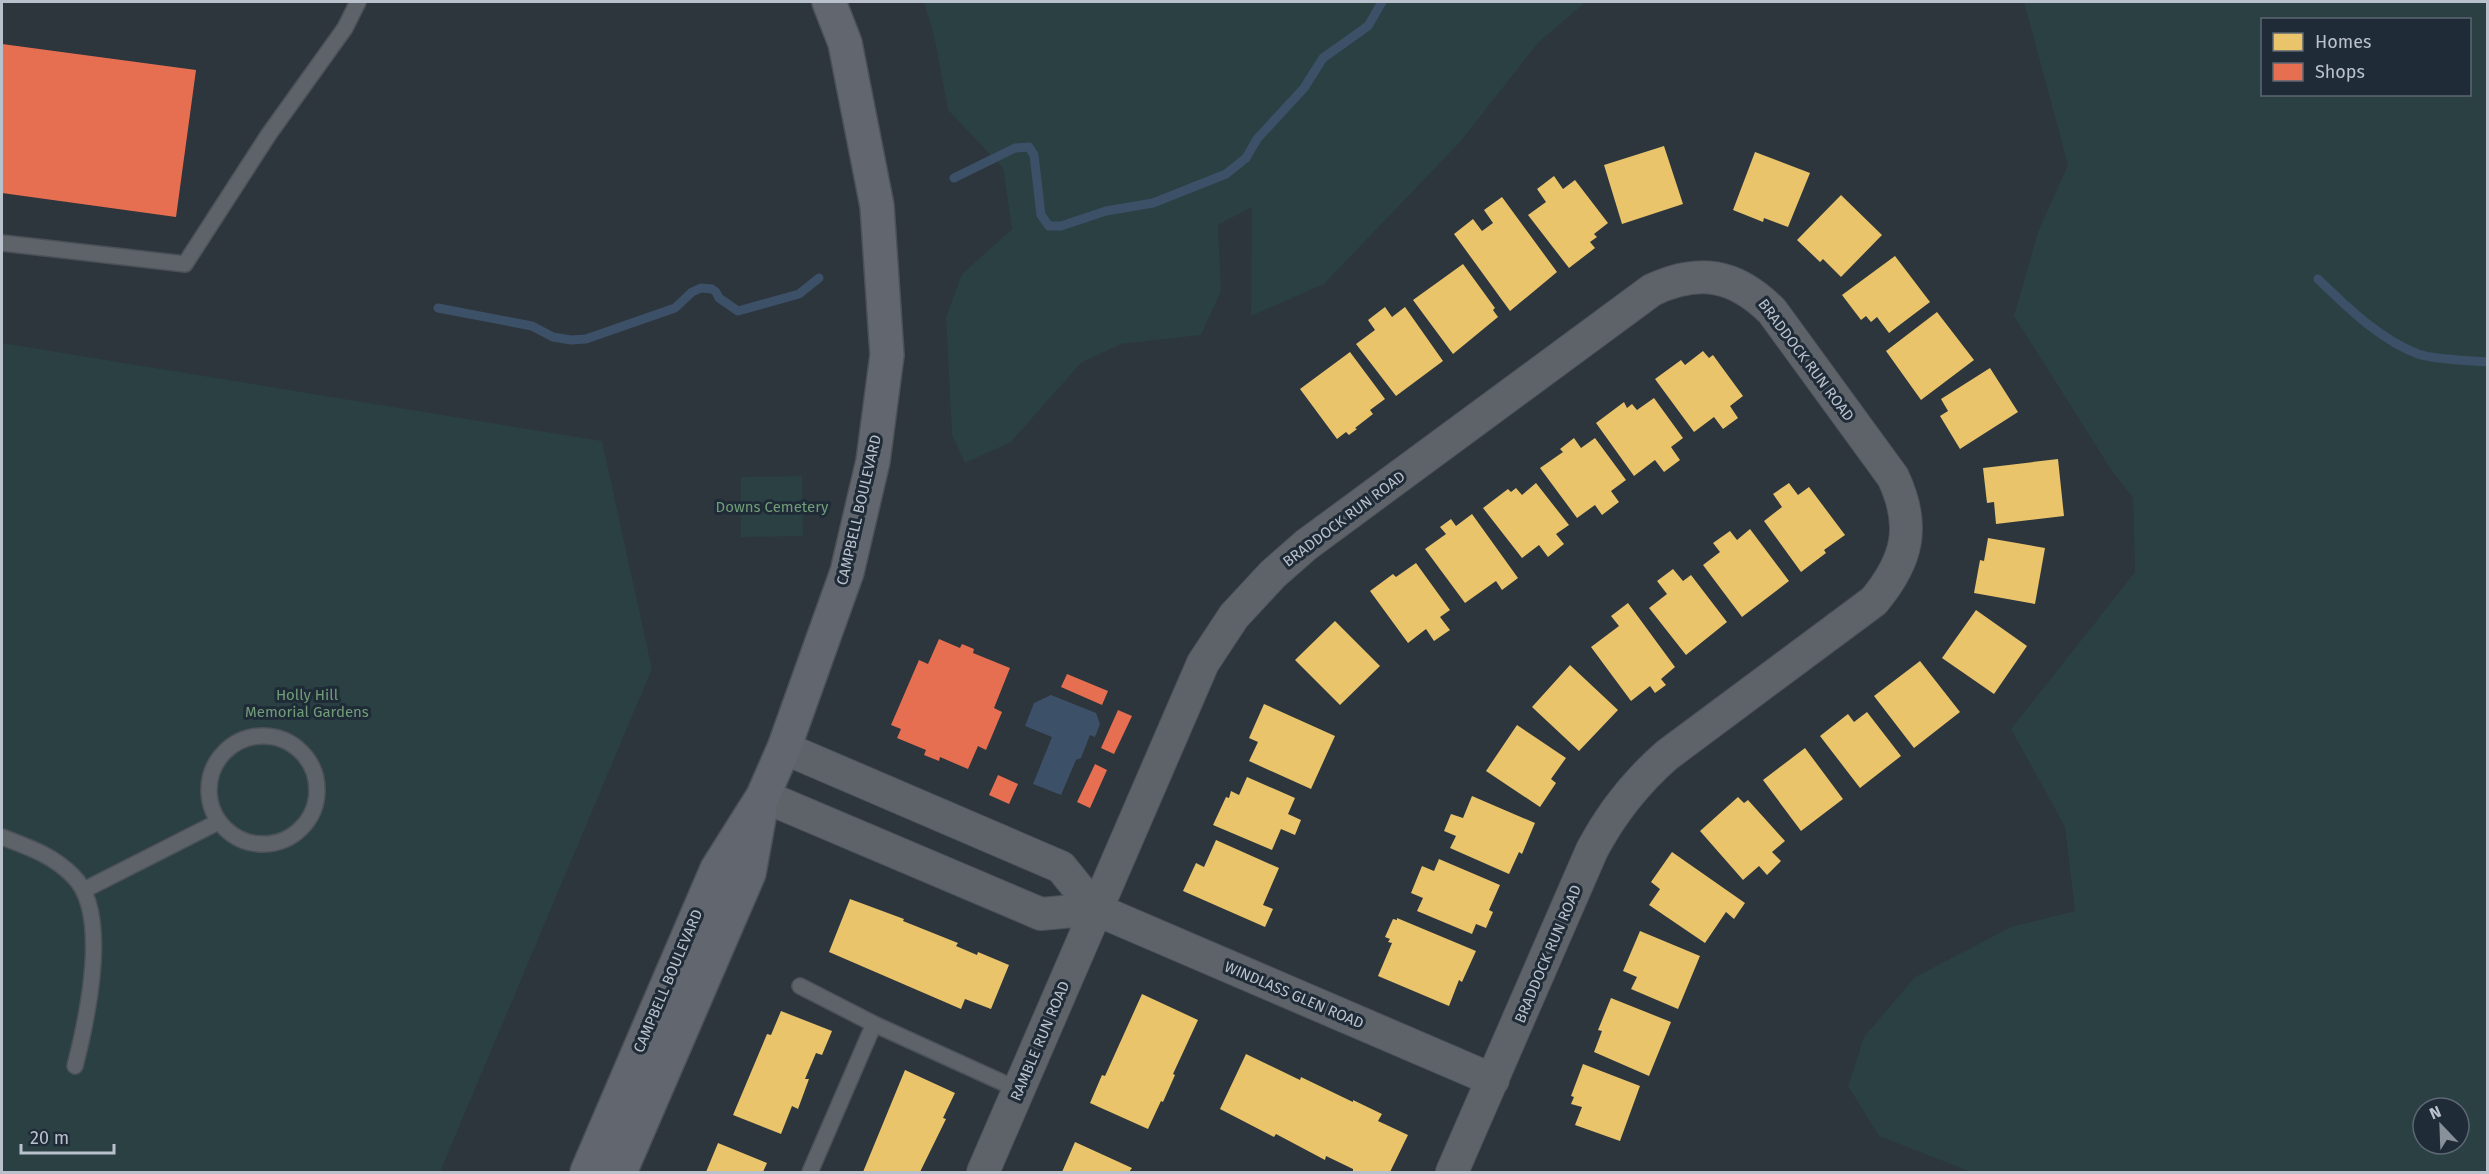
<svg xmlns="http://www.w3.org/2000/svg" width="2489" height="1174" font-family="'Fira Sans',sans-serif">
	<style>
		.green { fill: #2a4043; fill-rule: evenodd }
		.water { fill: #3c5068 }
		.homes { fill: #e9c46a }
		.shops { fill: #e76f51 }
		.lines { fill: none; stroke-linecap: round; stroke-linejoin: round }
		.stream { stroke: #3c5068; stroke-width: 9 }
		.lane-casing { stroke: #4c5157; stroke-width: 18 }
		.street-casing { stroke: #4c5157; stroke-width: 34 }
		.secondary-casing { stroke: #4c5157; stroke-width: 36 }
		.lane { stroke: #5e636a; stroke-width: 15 }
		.street { stroke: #5e636a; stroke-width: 32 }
		.secondary { stroke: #62676f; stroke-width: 33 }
		.labels { text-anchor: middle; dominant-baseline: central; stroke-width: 6; stroke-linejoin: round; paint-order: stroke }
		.street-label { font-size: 15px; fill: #b9c1cc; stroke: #202b38 }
		.park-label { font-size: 15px; fill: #709d78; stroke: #202b38 }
	</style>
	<rect width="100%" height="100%" fill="#2d353d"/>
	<path class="green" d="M924,2H1586L1538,43L1460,142L1324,284L1251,316L1252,207L1218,225L1221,291L1201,335L1121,344L1081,363L1011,442L965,463L952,435L946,317L962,274L1012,229L1003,168L948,110L934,36Z
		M2024,2H2487V1172H1971L1879,1136L1848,1086L1864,1037L1915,977L2011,927L2075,911L2065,827L2011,729L2135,572L2133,498L2112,471L2014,316L2038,232L2068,165ZM2262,20H2470V94H2262ZM2423,1108H2459V1144H2423Z
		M2,343L602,441L652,669L440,1172H2Z
		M802,476L803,536L741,537V477Z"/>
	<path class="water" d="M1051,695L1096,713L1100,724L1095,737L1090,735L1081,758L1076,760L1061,795L1033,784L1052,737L1025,726L1034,703Z"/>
	<path class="homes" d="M1664,146L1683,204L1622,224L1604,165Z
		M1755,152L1810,173L1788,227L1764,218L1763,222L1733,210Z
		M1554,176L1563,189L1575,180L1608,223L1594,234L1597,237L1590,242L1595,248L1569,268L1528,215L1546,202L1537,189Z
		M1841,195L1882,235L1841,277L1823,259L1820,262L1797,240Z
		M1502,197L1557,272L1510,311L1454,234L1473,219L1482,231L1493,223L1484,210Z
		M1895,256L1930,302L1889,333L1877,317L1871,322L1866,316L1861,320L1842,295Z
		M1463,264L1495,308L1493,310L1498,317L1453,354L1413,300Z
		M1385,307L1392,317L1405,307L1443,361L1396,396L1356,344L1375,330L1368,320Z
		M1937,312L1974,360L1921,400L1886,351Z
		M1703,351L1709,358L1713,355L1743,396L1730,406L1738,418L1723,429L1714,417L1694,432L1655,379L1681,360L1685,365Z
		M1350,352L1385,399L1370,410L1373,414L1355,428L1357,429L1349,435L1346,432L1337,439L1300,389Z
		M1990,368L2018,412L1960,449L1940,416L1948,411L1941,399Z
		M1654,398L1683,438L1671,447L1680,460L1664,472L1655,460L1634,476L1596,423L1624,402L1627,408L1632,404L1637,410Z
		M1574,438L1581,448L1595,438L1626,480L1611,491L1619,502L1602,515L1595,505L1577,518L1540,468L1563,452L1560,449Z
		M2058,459L2064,516L1996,524L1994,502L1987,503L1983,468Z
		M1536,483L1569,525L1556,534L1564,544L1548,557L1539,545L1522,558L1483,508L1508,489L1511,492L1516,488L1522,495Z
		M1789,483L1798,495L1809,487L1845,535L1824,550L1826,553L1801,572L1764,521L1782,507L1773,494Z
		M1472,514L1518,578L1502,590L1496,581L1465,603L1425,549L1446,534L1440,527L1451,519L1456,526Z
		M1750,529L1789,581L1742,617L1703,565L1720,552L1713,543L1730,531L1737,540Z
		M1988,538L2045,548L2035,604L1974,593L1980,560L1984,561Z
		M1416,563L1450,610L1440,617L1450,630L1434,641L1426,629L1408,643L1370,591L1393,574L1396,577Z
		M1673,569L1683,581L1691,575L1727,622L1686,655L1649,608L1667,594L1657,581Z
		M1628,603L1675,667L1661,679L1666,685L1655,693L1650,686L1631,701L1591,647L1619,626L1611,616Z
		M1976,610L2027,646L1994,694L1942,658Z
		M1335,621L1380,666L1340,705L1295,660Z
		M1920,661L1960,712L1914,748L1874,696Z
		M1570,665L1618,710L1579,751L1532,707Z
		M1264,704L1335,736L1311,789L1249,761L1258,742L1249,738Z
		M1867,712L1901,756L1860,788L1820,736L1848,714L1854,722Z
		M1517,725L1566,758L1551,779L1556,783L1540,807L1486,771Z
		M1805,748L1843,799L1801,831L1763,780Z
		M1247,777L1295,798L1288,814L1301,820L1295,835L1281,829L1272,850L1213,825L1226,797L1229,798L1231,791L1239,795Z
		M1472,796L1535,823L1522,854L1519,852L1509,874L1450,848L1456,836L1444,831L1451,814L1463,818Z
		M1738,797L1744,803L1748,800L1785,841L1772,852L1781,861L1767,875L1759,866L1743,880L1700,831Z
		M1216,840L1279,868L1263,905L1273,909L1265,927L1183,891L1196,863L1204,867Z
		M1672,852L1745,903L1734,919L1726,912L1705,943L1649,905L1660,889L1651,882Z
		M1439,859L1500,885L1489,910L1493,912L1486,928L1476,924L1472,934L1417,911L1423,898L1411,893L1422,866L1434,871Z
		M850,899L904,919L903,921L958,943L956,946L977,955L978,952L1009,965L991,1009L965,999L961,1009L829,952Z
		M1397,918L1476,951L1462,982L1459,980L1449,1006L1378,976L1392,943L1388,942L1390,939L1385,937L1393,919L1397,920Z
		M1640,931L1700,956L1678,1009L1631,989L1637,977L1623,971Z
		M1142,994L1198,1020L1173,1074L1175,1075L1163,1102L1161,1101L1148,1129L1090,1103L1102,1075L1105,1076Z
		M1611,998L1671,1022L1649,1076L1594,1052L1602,1031L1598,1030Z
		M781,1011L832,1031L822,1055L816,1053L805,1079H809L798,1109L792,1106L781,1134L733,1115L767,1034L771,1035Z
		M1246,1054L1300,1080L1301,1077L1353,1102V1100L1382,1114L1378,1121L1408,1135L1390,1172H1355L1353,1171V1169L1326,1156L1325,1160L1276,1134L1274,1137L1220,1109Z
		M1583,1064L1640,1086L1620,1141L1575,1125L1582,1107L1571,1104L1574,1097L1571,1096Z
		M905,1070L955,1093L943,1118L946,1119L920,1172H863Z
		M1075,1142L1132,1168L1129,1172H1062Z
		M718,1143L767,1163L763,1172H706Z"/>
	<path class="shops" d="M2,44L196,70L176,217L2,193Z
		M939,639L960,648L962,644L974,649L973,653L1010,668L994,708L1002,712L986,750L978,746L968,769L940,757L939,761L924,755L926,750L897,738L901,729L891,725L919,660L928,664Z
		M1067,674L1108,691L1102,705L1061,687Z
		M1118,710L1132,716L1114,754L1101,748Z
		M1095,764L1107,770L1090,808L1077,802Z
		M998,775L1018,784L1009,804L989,795Z"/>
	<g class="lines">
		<path class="stream" d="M954,178L1015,148L1029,147L1034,155L1041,215L1049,226H1061L1106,211L1153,203L1226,174L1246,158L1257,139L1304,88L1323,58L1368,26L1382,2
			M2318,279C2347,307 2379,339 2418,354C2432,359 2471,361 2488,362
			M438,308L532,326L553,337L571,340L586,339L675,308L692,292L701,288L712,289L716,292L719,298L738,311L799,294L819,278"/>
		<defs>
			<path id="lane" d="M2,243L185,264L269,134L345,28L358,2
				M209 790a54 54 0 1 1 108 0a54 54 0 1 1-108 0Z
				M2,837C28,847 53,855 73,876C111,913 87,1019 75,1066
				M84,890L218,822
				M800,986L874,1024L1019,1090
				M810,1172L874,1024"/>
			<path id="street" d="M784,748L1061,867L1095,909L1493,1080
				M763,796L1041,914L1095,909
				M983,1172L1203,663L1234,616L1273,574L1306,545L1652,290C1699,268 1735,274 1772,311L1893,477C1916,526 1908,560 1874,601L1667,755C1635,783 1612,812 1592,850L1452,1172"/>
			<path id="secondary" d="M587,1172L717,869L763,796L784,748L847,572L873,461L887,355L877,206L845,43L829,2
				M620,1172L749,873L760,812"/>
		</defs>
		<use href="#lane" class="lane-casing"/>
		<use href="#street" class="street-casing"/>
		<use href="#secondary" class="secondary-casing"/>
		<use href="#lane" class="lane"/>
		<use href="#street" class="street"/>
		<use href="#secondary" class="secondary"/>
	</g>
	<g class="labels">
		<g class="street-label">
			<text transform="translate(1806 360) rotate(53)">BRADDOCK RUN ROAD</text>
			<text transform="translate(859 510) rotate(-77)">CAMPBELL BOULEVARD</text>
			<text transform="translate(1344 519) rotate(-37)">BRADDOCK RUN ROAD</text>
			<text transform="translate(1548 954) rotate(-67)">BRADDOCK RUN ROAD</text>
			<text transform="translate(668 981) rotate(-67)">CAMPBELL BOULEVARD</text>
			<text transform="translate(1294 995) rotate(23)">WINDLASS GLEN ROAD</text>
			<text transform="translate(1040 1041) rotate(-67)">RAMBLE RUN ROAD</text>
		</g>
		<g class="park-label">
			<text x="772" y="507">Downs Cemetery</text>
			<text x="307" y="695">Holly Hill<tspan x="307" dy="17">Memorial Gardens</tspan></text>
		</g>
	</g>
	<rect width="2489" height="1174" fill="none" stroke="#b9c1cc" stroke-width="6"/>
	<rect x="2261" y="18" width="210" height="78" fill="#202b38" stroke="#5d6773" stroke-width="1.5"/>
	<rect x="2273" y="33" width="30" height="18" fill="#e9c46a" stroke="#5d6773" stroke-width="1.5"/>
	<text x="2315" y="48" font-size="18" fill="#b9c1cc">Homes</text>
	<rect x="2273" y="63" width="30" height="18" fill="#e76f51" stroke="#5d6773" stroke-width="1.5"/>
	<text x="2315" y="78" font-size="18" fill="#b9c1cc">Shops</text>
	<g transform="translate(2441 1126) rotate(337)"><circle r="28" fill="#202b38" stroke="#5d6773" stroke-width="1.5"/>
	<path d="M0-4.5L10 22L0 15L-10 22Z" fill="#88909a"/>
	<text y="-9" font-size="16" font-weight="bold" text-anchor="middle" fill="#b9c1cc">N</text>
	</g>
	<path d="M21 1144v9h93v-9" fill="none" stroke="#b9c1cc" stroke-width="3"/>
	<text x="30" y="1144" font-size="18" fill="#b9c1cc" stroke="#202b38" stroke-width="4.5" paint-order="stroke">20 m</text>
</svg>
